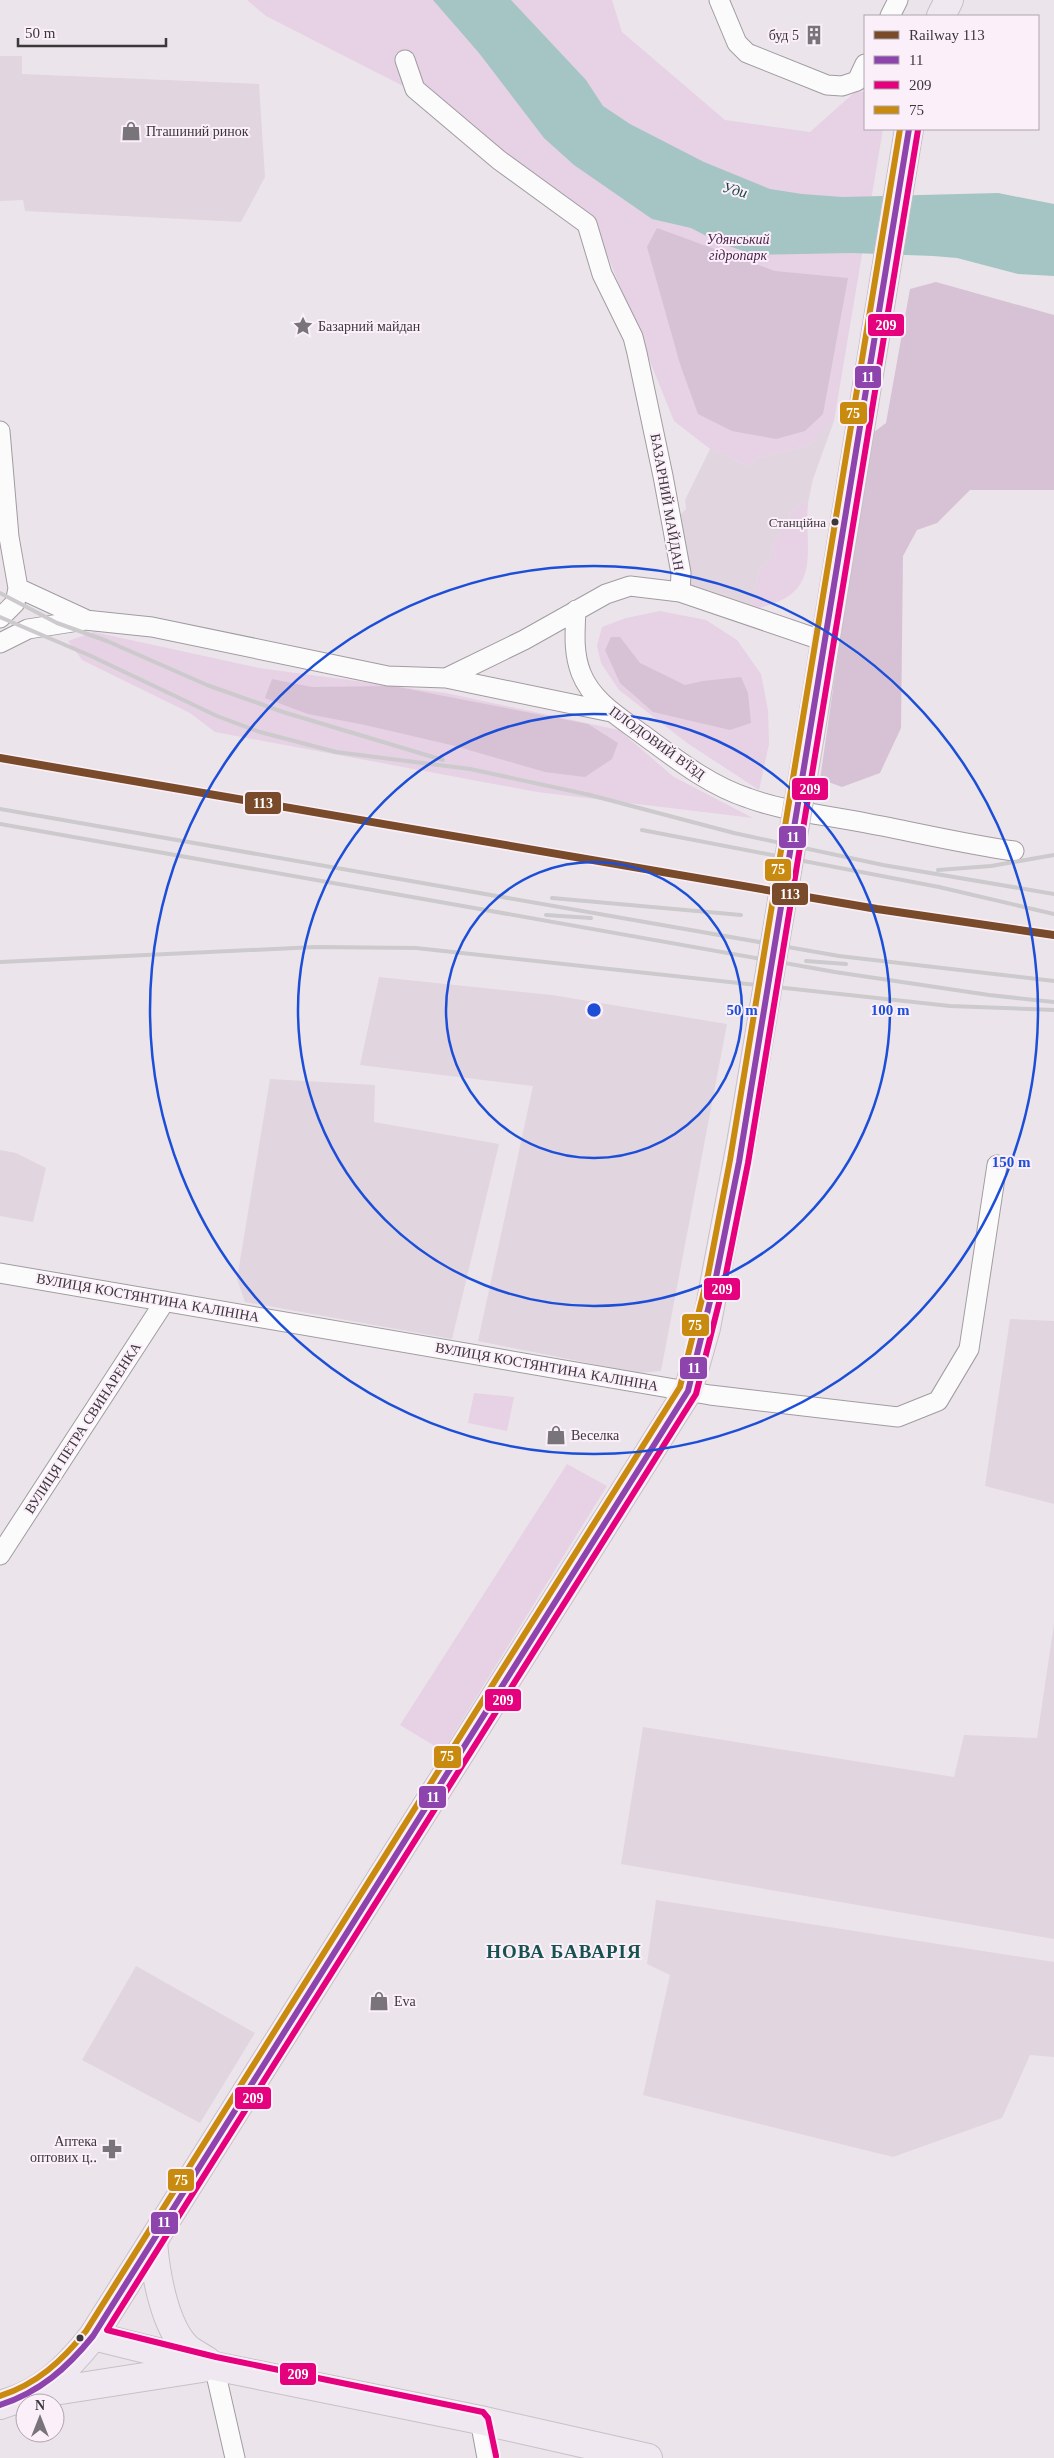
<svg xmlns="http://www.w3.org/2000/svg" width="1054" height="2458" font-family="Georgia,serif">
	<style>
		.built { fill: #e1d5e0 }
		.green { fill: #e6d2e4 }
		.forest { fill: #d6c2d4 }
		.water { fill: #a4c5c4 }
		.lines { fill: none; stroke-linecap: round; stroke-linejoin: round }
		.street-casing { stroke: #a19ca0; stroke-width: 21 }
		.primary-casing { stroke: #c5c2c5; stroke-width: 30 }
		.street { stroke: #fcfbfc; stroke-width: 19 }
		.primary { stroke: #f0e8f0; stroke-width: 28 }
		.rail { stroke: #cccacc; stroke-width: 4 }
		.primary-bridge-casing { stroke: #c5c2c5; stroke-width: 30; stroke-linecap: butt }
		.primary-bridge { stroke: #f0e8f0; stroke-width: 28 }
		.bus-1-casing { stroke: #fbeffa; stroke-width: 10 }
		.bus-2-casing { stroke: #fbeffa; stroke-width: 10 }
		.bus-3-casing { stroke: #fbeffa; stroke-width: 10 }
		.bus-1 { stroke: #8e44ad; stroke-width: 6 }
		.bus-2 { stroke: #e5007d; stroke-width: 6 }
		.bus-3 { stroke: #c88a0f; stroke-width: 6 }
		.rail-1-casing { stroke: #fbeffa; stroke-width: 11 }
		.rail-1 { stroke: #7a4b2a; stroke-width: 8 }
		.ring { fill: none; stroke: #1d4ed8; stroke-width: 2.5 }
		.bus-dot { fill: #3b373b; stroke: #fbeffa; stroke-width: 2 }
		.labels { text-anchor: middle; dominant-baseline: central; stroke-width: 4; stroke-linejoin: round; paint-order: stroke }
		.bus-label { font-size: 13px; fill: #3b373b; stroke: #fbeffa; text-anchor: end }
		.poi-label { font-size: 14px; fill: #3b373b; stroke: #fbeffa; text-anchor: start }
		.park-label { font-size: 14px; font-style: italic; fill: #4d254c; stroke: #fbeffa }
		.street-label { font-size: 14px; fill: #3b373b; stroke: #fbeffa }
		.water-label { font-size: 15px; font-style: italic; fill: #144340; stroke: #fbeffa }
		.district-label { font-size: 19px; font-weight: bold; letter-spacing: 1px; fill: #16524f; stroke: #fbeffa }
		.centre { fill: #1d4ed8; stroke: #fbeffa; stroke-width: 2.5 }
		.ring-label { font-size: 15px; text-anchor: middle; font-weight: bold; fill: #1d4ed8; stroke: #fbeffa; stroke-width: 4; stroke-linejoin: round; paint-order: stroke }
		.line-badge { stroke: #fbeffa; stroke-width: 2 }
		.badge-label { font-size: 14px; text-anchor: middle; font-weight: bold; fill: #fff }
	</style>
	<rect width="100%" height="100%" fill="#ebe5eb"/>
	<path class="built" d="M0,56H22V74L259,84L265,177L241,222L25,211L23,200L0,201Z
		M834,421L813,479L808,503L805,501L791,511L788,520L773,543L771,559L760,568L751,605L680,592L675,520L686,509L685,500L710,449L750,467L754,459L809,445Z
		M379,977L552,995L727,1024L661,1371L638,1373L478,1341L533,1086L360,1065Z
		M270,1079L375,1085L374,1122L499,1144L452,1339L245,1302L237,1279Z
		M0,1150L16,1153L46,1168L33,1222L0,1216Z
		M1010,1319L1054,1321V1504L985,1486Z
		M1054,1624V1939L621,1864L643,1727L954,1777L964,1735L1037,1738Z
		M656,1900L1054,1962V2057L1030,2055L1002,2118L893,2157L643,2095L670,1975L647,1964Z
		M136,1966L255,2033L200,2123L82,2060Z"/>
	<path class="green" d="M247,0H612L622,32L725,120L810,132L856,91L865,92V129H883L834,421L809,445L754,459L750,467L710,449L674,421L592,217L405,87L266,16Z
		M805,501L808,503C804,552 824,593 759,608L751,605L760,568L771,559L773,543L788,520L791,511Z
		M660,611L706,620L737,640L761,674L768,710L769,744L759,790L687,743L619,690L601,663L597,646L602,627L626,618Z
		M94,632L259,668L446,693L619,730L674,777L753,818L537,792L215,732L190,713L82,660L68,641Z
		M474,1393L514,1397L507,1431L468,1423Z
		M567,1464L607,1486L443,1751L400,1725Z"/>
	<path class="forest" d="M657,228L775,271L848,278L823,414L805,431L776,439L732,431L698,414L680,364L647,247Z
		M936,282L1054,315V490H970L937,523L917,530L903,556L901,728L880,773L842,787L820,779L870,435L886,423L910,289Z
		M611,637H620L640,663L685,685L703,681L741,677L748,693L751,723L730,730L653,712L620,683L605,650Z
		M272,679L312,687L393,686L588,724L618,743L612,759L585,777L545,772L455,746L365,725L308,714L265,698Z"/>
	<path class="water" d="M433,0H511L586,80L603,106L630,124L704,162L770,189L802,194L843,197L998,193L1054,204V276L1018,274L957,258L933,256L852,253L755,255L720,243L691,228L652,219L574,165L544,138L479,53Z"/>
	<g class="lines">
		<defs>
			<path id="street" d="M719,0L737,43L747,53L827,85L842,86L857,81L865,64
				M890,16L898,0
				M405,60L415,89L499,160L587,224L602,274L633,337L637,353L663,476L681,573L680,592
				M0,431L9,537L18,588L85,619
				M576,610C575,632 573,652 581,673C592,701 619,717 642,734C675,758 708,785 748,798C786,812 827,815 866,823C915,832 964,844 1014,851
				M0,618L15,603L18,588
				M0,643L28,629L85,620L152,627L388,676L446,678L524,640L606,594L630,586L680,592L824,641
				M446,678L611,712
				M0,1273L710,1395L898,1417L938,1401L969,1349L997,1165
				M0,1555L165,1301
				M214,2366L235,2458
				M480,2420L487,2458"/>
			<path id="primary" d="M941,16L949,0
				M810,735L909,129
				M153,2241C155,2271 164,2326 187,2348C193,2353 201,2357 207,2361
				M93,2336L214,2366L480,2420L648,2458
				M35,2394L202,2368
				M0,2405C43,2393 67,2369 93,2336L688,1391L706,1328L742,1138"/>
		</defs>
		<use href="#street" class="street-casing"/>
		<use href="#primary" class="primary-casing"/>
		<use href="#street" class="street"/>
		<use href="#primary" class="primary"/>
		<path class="rail" d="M0,593L57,623L107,641L207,685L283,712L443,760
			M0,617L91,656L217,716L260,732L336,752L470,769L590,795L734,833L883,865L1054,894
			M0,809L839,956L1054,981
			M0,824L835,972L989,995L1054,1002
			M642,830L939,887L1054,914
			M938,870L991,866L1054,855
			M552,898L741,915
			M546,915L591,918
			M806,961L846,964
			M0,962L315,947L416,948L950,1006L1054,1010"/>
		<defs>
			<path id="primary-bridge" d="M742,1138L810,735"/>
		</defs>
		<use href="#primary-bridge" class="primary-bridge-casing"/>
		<use href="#primary-bridge" class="primary-bridge"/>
		<defs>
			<path id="bus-1" d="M0,2405C40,2392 67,2368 93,2336L688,1391L716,1277L739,1162L909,129"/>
			<path id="bus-2" d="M496,2456L488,2418L483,2412L216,2357L107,2330L696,1394L725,1279L748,1163L918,130"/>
			<path id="bus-3" d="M0,2396C37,2384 62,2361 86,2331L680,1387L708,1275L730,1160L900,129"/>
		</defs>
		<use href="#bus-1" class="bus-1-casing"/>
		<use href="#bus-2" class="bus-2-casing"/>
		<use href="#bus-3" class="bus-3-casing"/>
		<use href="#bus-1" class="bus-1"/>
		<use href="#bus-2" class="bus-2"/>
		<use href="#bus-3" class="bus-3"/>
		<defs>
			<path id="rail-1" d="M0,758L877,909L1054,935"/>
		</defs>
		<use href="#rail-1" class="rail-1-casing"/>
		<use href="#rail-1" class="rail-1"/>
	</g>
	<g class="ring">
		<circle cx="594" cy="1010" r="148"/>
		<circle cx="594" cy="1010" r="296"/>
		<circle cx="594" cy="1010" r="444"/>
	</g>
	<defs>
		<symbol id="building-bare" viewBox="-9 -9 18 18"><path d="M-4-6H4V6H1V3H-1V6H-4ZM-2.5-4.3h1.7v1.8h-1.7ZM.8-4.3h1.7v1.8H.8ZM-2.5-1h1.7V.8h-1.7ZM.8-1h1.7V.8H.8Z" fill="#797479" stroke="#fbeffa" stroke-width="2.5" paint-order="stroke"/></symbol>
		<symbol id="shop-bare" viewBox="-9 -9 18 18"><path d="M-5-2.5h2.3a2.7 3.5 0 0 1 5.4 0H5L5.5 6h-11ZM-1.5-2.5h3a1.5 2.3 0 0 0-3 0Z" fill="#797479" stroke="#fbeffa" stroke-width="2.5" paint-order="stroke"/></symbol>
		<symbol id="sight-bare" viewBox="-9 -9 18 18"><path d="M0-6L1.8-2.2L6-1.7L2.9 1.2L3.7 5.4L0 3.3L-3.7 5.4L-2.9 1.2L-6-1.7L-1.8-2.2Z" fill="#797479" stroke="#fbeffa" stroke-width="2.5" paint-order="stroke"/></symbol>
		<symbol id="pharmacy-bare" viewBox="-9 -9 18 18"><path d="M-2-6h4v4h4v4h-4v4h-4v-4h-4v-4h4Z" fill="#797479" stroke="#fbeffa" stroke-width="2.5" paint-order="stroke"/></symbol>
	</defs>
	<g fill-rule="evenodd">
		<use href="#building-bare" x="800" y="21" width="28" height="28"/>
		<use href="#shop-bare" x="117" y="117" width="28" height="28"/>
		<use href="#sight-bare" x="289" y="312" width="28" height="28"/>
		<use href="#shop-bare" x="542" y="1421" width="28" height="28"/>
		<use href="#shop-bare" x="365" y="1987" width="28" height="28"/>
		<use href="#pharmacy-bare" x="98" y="2135" width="28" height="28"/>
	</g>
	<g class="bus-dot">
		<circle cx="835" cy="522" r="4.5"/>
		<circle cx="80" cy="2338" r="4.5"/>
	</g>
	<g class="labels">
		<g class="bus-label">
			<text x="826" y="522">Станційна</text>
		</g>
		<g class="poi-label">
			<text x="799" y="35" text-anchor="end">буд 5</text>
			<text x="146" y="131">Пташиний ринок</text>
			<text x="318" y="326">Базарний майдан</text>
			<text x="571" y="1435">Веселка</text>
			<text x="394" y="2001">Eva</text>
			<text x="97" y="2141" text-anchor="end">Аптека<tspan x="97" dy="16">оптових ц‥</tspan></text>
		</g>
		<g class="park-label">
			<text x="738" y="239">Удянський<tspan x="738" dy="16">гідропарк</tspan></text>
		</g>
		<g class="street-label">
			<text transform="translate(667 502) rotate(80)">БАЗАРНИЙ МАЙДАН</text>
			<text transform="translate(657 743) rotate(36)">ПЛОДОВИЙ В'ЇЗД</text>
			<text transform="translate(148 1298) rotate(10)">ВУЛИЦЯ КОСТЯНТИНА КАЛІНІНА</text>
			<text transform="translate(547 1367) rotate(10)">ВУЛИЦЯ КОСТЯНТИНА КАЛІНІНА</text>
			<text transform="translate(83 1428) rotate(-57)">ВУЛИЦЯ ПЕТРА СВИНАРЕНКА</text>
		</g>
		<g class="water-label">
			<text transform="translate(735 190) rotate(15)">Уди</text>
		</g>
		<g class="district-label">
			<text x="564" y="1951">НОВА БАВАРІЯ</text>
		</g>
	</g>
	<circle cx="594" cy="1010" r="8" class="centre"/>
	<g class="ring-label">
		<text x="742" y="1015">50 m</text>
		<text x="890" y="1015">100 m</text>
		<text x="1011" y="1167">150 m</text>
	</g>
	<g class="line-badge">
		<rect x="867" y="313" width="38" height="24" rx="5" fill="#e5007d"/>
		<rect x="854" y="365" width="28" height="24" rx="5" fill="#8e44ad"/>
		<rect x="839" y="401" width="29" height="24" rx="5" fill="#c88a0f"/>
		<rect x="791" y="777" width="38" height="24" rx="5" fill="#e5007d"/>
		<rect x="244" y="791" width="38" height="24" rx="5" fill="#7a4b2a"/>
		<rect x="778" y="825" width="29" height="24" rx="5" fill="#8e44ad"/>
		<rect x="764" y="858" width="28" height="24" rx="5" fill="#c88a0f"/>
		<rect x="771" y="882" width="38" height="24" rx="5" fill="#7a4b2a"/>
		<rect x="703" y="1277" width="38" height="24" rx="5" fill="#e5007d"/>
		<rect x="681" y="1313" width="29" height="24" rx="5" fill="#c88a0f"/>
		<rect x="679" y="1356" width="29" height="24" rx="5" fill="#8e44ad"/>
		<rect x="484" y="1688" width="38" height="24" rx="5" fill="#e5007d"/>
		<rect x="433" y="1745" width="29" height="24" rx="5" fill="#c88a0f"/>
		<rect x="418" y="1785" width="29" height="24" rx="5" fill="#8e44ad"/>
		<rect x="234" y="2086" width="38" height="24" rx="5" fill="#e5007d"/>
		<rect x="167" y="2168" width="28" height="24" rx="5" fill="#c88a0f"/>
		<rect x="150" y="2211" width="29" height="24" rx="5" fill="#8e44ad"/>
		<rect x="279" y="2362" width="38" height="24" rx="5" fill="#e5007d"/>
	</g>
	<g class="badge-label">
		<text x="886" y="330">209</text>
		<text x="868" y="382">11</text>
		<text x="853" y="418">75</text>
		<text x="810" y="794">209</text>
		<text x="263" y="808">113</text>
		<text x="793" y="842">11</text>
		<text x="778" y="874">75</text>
		<text x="790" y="899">113</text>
		<text x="722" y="1294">209</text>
		<text x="695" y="1330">75</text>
		<text x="694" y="1373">11</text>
		<text x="503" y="1705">209</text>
		<text x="447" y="1761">75</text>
		<text x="433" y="1802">11</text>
		<text x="253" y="2103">209</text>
		<text x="181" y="2185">75</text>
		<text x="164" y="2227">11</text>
		<text x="298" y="2379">209</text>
	</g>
	<rect x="864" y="15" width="175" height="115" fill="#fbeffa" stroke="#aea5ae"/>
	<rect x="874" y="31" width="25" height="8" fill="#7a4b2a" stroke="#aea5ae"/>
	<text x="909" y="40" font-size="15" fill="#3b373b">Railway 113</text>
	<rect x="874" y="56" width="25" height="8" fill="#8e44ad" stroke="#aea5ae"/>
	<text x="909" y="65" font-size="15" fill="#3b373b">11</text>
	<rect x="874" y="81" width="25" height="8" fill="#e5007d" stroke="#aea5ae"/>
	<text x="909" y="90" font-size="15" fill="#3b373b">209</text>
	<rect x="874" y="106" width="25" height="8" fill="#c88a0f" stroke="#aea5ae"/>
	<text x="909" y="115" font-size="15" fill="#3b373b">75</text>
	<g transform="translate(40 2418)"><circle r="24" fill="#fbeffa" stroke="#aea5ae"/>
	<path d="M0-4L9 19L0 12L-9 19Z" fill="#797479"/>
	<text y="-8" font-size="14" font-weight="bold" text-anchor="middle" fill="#3b373b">N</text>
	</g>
	<path d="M18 38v8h148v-8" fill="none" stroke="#3b373b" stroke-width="2.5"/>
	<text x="25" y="38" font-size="15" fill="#3b373b" stroke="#fbeffa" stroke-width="4" paint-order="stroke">50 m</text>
</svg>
